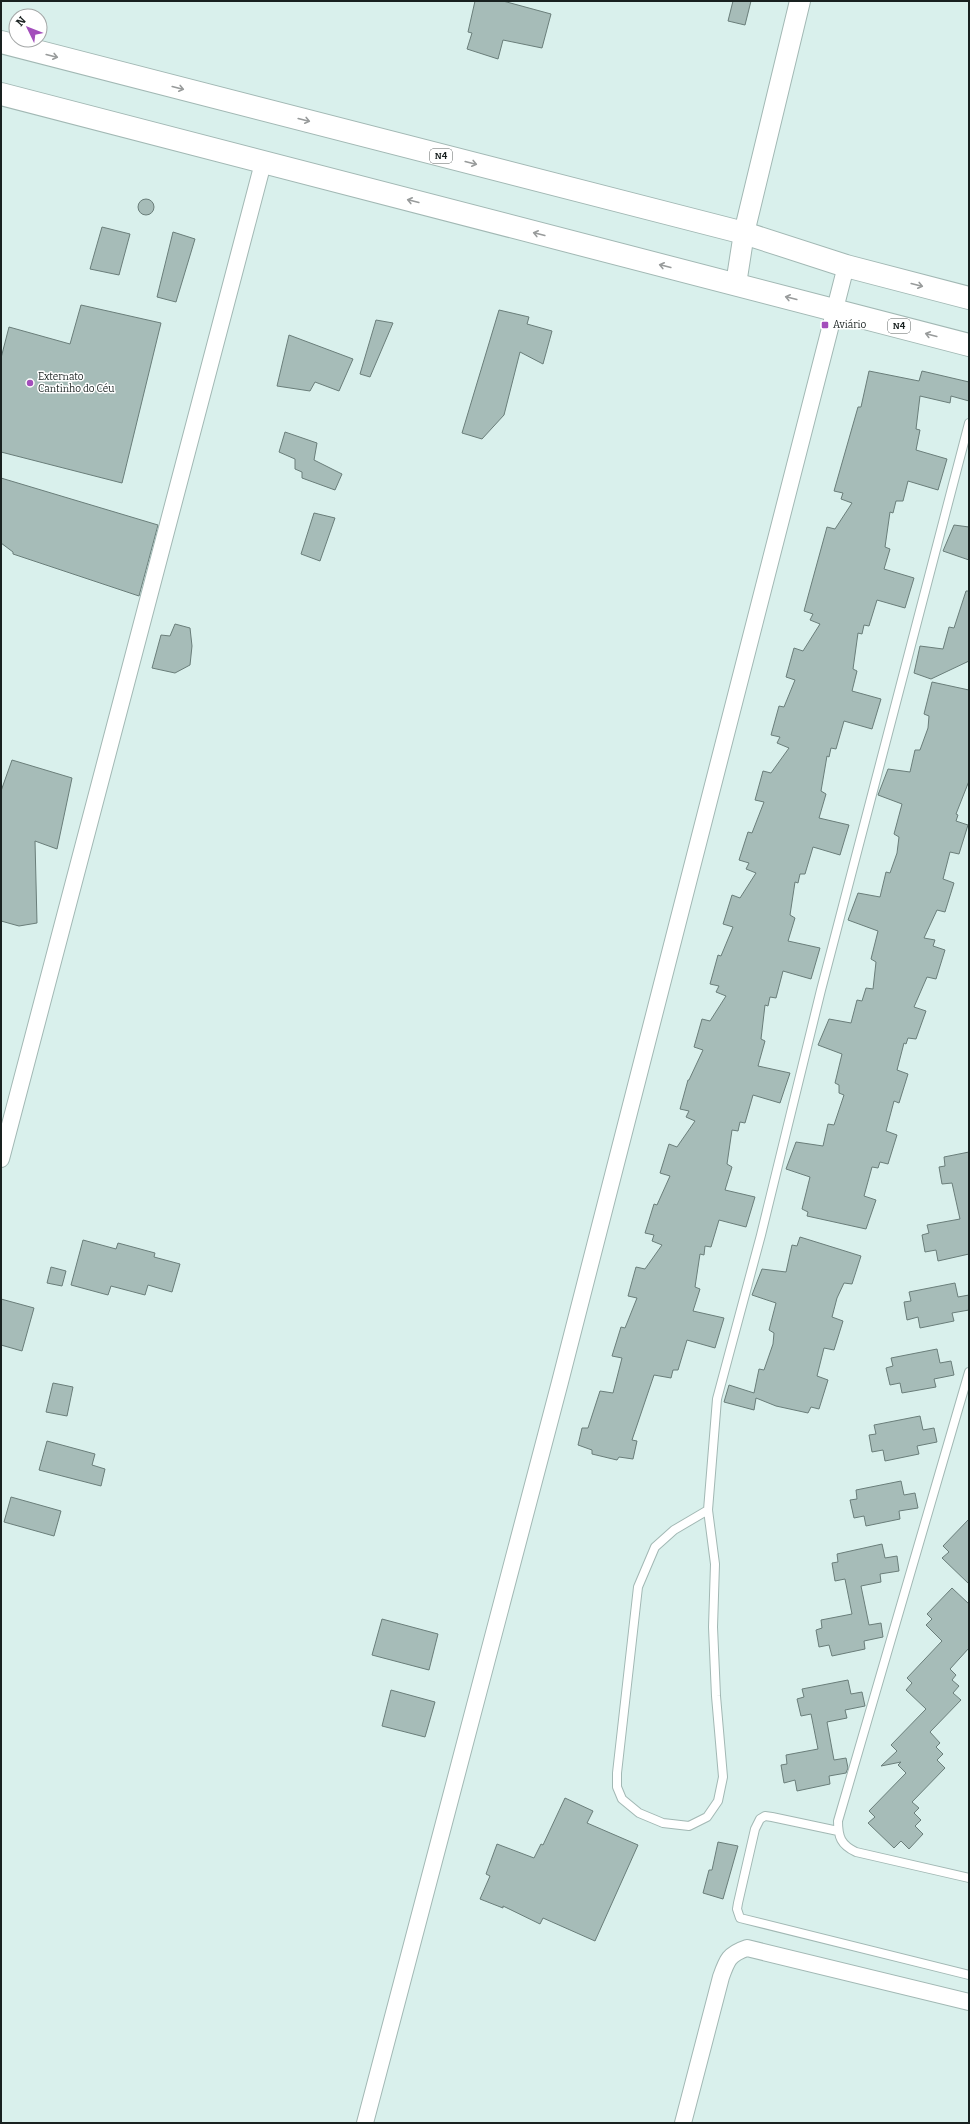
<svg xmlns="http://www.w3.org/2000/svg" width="970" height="2124" font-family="Bitter,serif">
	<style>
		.building { fill: #a6bcb8; stroke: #6a7e7a }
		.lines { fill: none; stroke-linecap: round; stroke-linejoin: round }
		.service-casing { stroke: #a2b8b4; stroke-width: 10 }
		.minor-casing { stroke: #a2b8b4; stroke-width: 18 }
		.tertiary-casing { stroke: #a2b8b4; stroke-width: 22 }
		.trunk-casing { stroke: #a2b8b4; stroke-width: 24 }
		.service { stroke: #fff; stroke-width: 8 }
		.minor { stroke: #fff; stroke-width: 16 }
		.tertiary { stroke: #fff; stroke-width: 20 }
		.trunk { stroke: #fff; stroke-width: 22 }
		.oneway { stroke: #989b9b }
		.poi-dot { fill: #a34ebb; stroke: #fff; stroke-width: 1.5 }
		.labels { text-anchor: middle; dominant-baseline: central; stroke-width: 3; stroke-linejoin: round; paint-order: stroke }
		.shield { fill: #fff; stroke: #5e6463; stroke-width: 1 }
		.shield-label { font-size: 9px; font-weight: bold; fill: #192120 }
		.poi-label { font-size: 10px; fill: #192120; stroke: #fff; text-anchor: start }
	</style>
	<rect width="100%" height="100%" fill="#d9f0ec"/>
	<path class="building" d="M475,1H503L551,14L542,48L503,40L498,59L467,49L472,33L468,32Z
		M733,1H751L745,25L728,21Z
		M138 207a8 8 0 1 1 16 0a8 8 0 1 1-16 0Z
		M102,227L130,234L119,275L90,269Z
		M173,232L195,239L176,302L157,297Z
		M81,305L161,323L122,483L1,452V358L9,327L70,344Z
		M499,310L529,317L527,324L552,331L543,364L520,352L504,415L482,439L462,433Z
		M376,320L393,323L370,377L360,374Z
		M289,335L353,359L339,391L315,382L310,391L277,386Z
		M869,371L919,381L922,371L969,382V401L951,396L950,403L920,396L916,429L920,430L916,450L947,459L938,490L908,481L903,501H896L893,513L890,512L885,547L890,549L884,569L914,578L905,608L877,600L869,626L864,625L862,634L858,633L853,669L857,671L852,691L881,699L872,729L844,721L836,749L831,748L829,757L827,756L821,791L826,794L819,818L849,825L840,855L813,847L805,874H800L798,883L795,882L790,915L795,918L788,941L820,948L811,979L783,971L776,998L770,997L768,1006L765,1005L761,1039L765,1041L758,1066L790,1073L780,1103L753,1095L745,1123L740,1122L738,1131L732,1130L727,1164L732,1167L725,1190L755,1197L746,1227L719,1220L711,1247L705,1246L704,1255L700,1254L695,1287L700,1289L693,1311L724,1318L715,1348L687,1340L678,1370H673L671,1378L654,1375L632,1440L637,1441L633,1459L619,1457L617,1460L592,1454V1450L578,1445L582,1428H588L600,1391L613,1393L622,1358L612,1356L621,1327L625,1328L637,1298L628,1296L636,1267L645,1269L662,1245L652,1241L654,1235L645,1233L654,1204L657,1205L670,1176L660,1173L669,1144L677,1147L695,1121L686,1117L689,1111L680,1109L688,1080H689L703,1050L694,1047L702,1019L710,1021L726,996L716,992L719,986L710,984L718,955L721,956L733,927L723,924L732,895L740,898L756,873L746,869L749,863L739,860L748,832L752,833L764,802L755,800L763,771L771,773L789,748L777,743L780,737L771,735L779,706L784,707L795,680L786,677L794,648L803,651L820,624L810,620L813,614L804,611L827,527L835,529L852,503L841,499L843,493L834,491L858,407H861Z
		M285,432L317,443L314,460L342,474L335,490L302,478V472L295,469V459L279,452Z
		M1,478L158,525L139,596L13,554V552L1,543Z
		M314,513L335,518L320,561L301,554Z
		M954,525L969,527V560L943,551Z
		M966,591H969V661L931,679L914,673L920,646L943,649L949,627L954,628Z
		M175,624L190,628L192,646L190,665L175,673L152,668L161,635L170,636Z
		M932,682L969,690V781L956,814L958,815L956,821L968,825L959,854L950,852L943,879L954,883L945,912L937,910L924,938L935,940L933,946L945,950L936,979L927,977L914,1007L926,1011L916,1039L908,1038L906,1044L904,1043L897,1070L908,1074L899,1103L894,1101L886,1131L897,1135L888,1164L880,1162L878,1168L872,1167L864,1196L876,1200L866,1229L807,1216L808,1212L802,1209L810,1177L786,1169L796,1142L823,1146L828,1124L834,1125L844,1095L839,1093V1085L835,1083L842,1054L818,1045L829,1019L851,1023L857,1000L862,1001L866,988L873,989L876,962L871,959L878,931L848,920L858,893L880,897L886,872L890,873L897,853L899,837L894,834L902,804L878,795L888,769L910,772L915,750H920L928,728L929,716L924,714Z
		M12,760L72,778L57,849L35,841L37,923L19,926L1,921V791Z
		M969,1152V1254L938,1261L936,1250L925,1252L922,1235L929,1233L927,1225L960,1219L952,1183L942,1184L939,1167L945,1166L944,1157Z
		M800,1237L861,1256L852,1284L844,1283L837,1298L832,1317L843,1321L834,1350L824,1348L817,1376L828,1380L819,1409L811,1407L808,1413L776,1406L756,1398L754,1410L724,1402L729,1385L754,1393L759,1369L764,1370L773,1344L774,1333L769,1330L776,1303L752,1295L762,1269L786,1272L792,1245L797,1246Z
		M83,1240L116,1249L118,1243L155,1253L154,1257L180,1264L172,1292L148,1285L145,1295L111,1286L108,1295L71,1285Z
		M51,1267L66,1271L62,1286L47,1283Z
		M955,1283L958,1297L969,1295V1310L952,1313L954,1321L920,1328L918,1317L907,1320L904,1302L911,1301L909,1292Z
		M1,1299L34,1308L22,1351L1,1345Z
		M937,1349L940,1363L951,1361L954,1375L934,1379L936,1387L902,1393L900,1383L890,1385L886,1368L893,1366L891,1358Z
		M53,1383L73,1387L67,1416L46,1412Z
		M920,1416L923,1430L934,1428L937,1442L917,1446L919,1454L885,1461L883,1450L872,1452L869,1435L876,1434L874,1425Z
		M47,1441L95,1454L92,1465L105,1469L101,1486L39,1470Z
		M901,1481L904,1495L915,1493L918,1508L899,1511L900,1519L866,1526L864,1516L854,1518L850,1500L857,1499L856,1490Z
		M11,1497L61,1511L54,1536L4,1522Z
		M969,1519V1584L942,1558L949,1552L943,1546Z
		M882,1544L885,1558L897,1556L899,1571L880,1574L881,1582L861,1586L869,1625L881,1623L883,1637L864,1641L865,1649L832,1656L829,1645L819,1647L816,1630L822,1628L821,1620L852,1614L845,1579L835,1581L832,1563L838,1562L837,1554Z
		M952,1588L969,1604V1648L950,1669L956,1675L952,1680L959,1686L953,1693L961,1700L930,1732L940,1743L936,1747L943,1754L937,1760L945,1768L912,1802L919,1808L914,1813L921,1820L915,1826L923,1834L909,1849L901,1841L894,1848L868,1823L875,1817L869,1811L906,1773L898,1765L901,1762L881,1766L897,1751L891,1745L926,1709L906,1690L912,1683L907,1678L942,1641L926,1625L932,1619L927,1614Z
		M382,1619L438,1634L429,1670L372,1655Z
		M848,1680L851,1694L862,1692L865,1706L845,1710L847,1718L827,1722L834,1760L846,1758L848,1768L846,1773L829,1776L830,1784L797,1791L795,1780L784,1783L781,1765L787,1764L786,1755L818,1749L811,1714L801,1716L797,1699L804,1697L802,1689Z
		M391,1690L435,1702L425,1737L382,1726Z
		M565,1798L593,1811L587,1823L638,1845L595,1941L543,1918L540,1924L503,1906V1908L480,1899L490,1876L486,1874L497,1844L534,1858L541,1844L543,1845Z
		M718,1842L738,1846L723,1899L703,1893L709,1870H712Z"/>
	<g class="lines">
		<defs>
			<path id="service" d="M969,1372L838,1821C838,1837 841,1845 856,1852L969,1878
				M708,1510L674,1530L655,1547L638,1587L617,1773V1787L622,1799L639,1813L663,1823L689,1826L707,1817L718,1801L723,1777L716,1696L713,1627L715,1564L708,1510L717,1399L761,1235L821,990L969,423
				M838,1831L772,1817L765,1816L760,1819L755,1829L738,1903L737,1909L740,1918L969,1975"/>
			<path id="minor" d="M1,1159L263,163
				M365,2123L560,1382L846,266
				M683,2123L721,1977C727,1960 729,1954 747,1948L969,2002"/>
			<path id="tertiary" d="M736,284L744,233L800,1"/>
			<path id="trunk" d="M1,42L744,233L846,266L969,298
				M1,94L969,345"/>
		</defs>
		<use href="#service" class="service-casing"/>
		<use href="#minor" class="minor-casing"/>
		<use href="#tertiary" class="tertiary-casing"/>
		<use href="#trunk" class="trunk-casing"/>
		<use href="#service" class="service"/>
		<use href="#minor" class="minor"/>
		<use href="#tertiary" class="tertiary"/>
		<use href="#trunk" class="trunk"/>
	</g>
	<defs><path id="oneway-shaft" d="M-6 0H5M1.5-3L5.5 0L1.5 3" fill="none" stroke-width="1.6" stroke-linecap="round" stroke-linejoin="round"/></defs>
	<g class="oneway">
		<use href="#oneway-shaft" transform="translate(52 56) rotate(14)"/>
		<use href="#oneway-shaft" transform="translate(178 88) rotate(14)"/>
		<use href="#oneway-shaft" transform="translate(304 120) rotate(14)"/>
		<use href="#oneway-shaft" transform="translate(471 163) rotate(14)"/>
		<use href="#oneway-shaft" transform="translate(413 201) rotate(-166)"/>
		<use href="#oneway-shaft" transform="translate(539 234) rotate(-166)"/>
		<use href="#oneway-shaft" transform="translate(665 266) rotate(-166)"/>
		<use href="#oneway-shaft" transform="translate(917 285) rotate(14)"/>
		<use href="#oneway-shaft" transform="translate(791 298) rotate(-166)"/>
		<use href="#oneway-shaft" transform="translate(931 335) rotate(-165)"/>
	</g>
	<g class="poi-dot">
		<rect x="821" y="321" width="8" height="8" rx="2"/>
		<circle cx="30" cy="383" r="4"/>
	</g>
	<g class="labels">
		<g class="shield">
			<rect x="430" y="149" width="22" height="14" rx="3"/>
			<rect x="888" y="319" width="22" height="14" rx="3"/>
		</g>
		<g class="shield-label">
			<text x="441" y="156">N4</text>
			<text x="899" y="326">N4</text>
		</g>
		<g class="poi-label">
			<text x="833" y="325">Aviário</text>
			<text x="38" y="377">Externato<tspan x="38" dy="12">Cantinho do Céu</tspan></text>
		</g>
	</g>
	<rect width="970" height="2124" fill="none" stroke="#192120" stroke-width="4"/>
	<g transform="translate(28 28) rotate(313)"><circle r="19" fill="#ffffff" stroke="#a3a6a6"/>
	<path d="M0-3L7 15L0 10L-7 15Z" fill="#a34ebb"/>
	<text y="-6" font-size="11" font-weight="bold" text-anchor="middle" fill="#192120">N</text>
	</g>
</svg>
